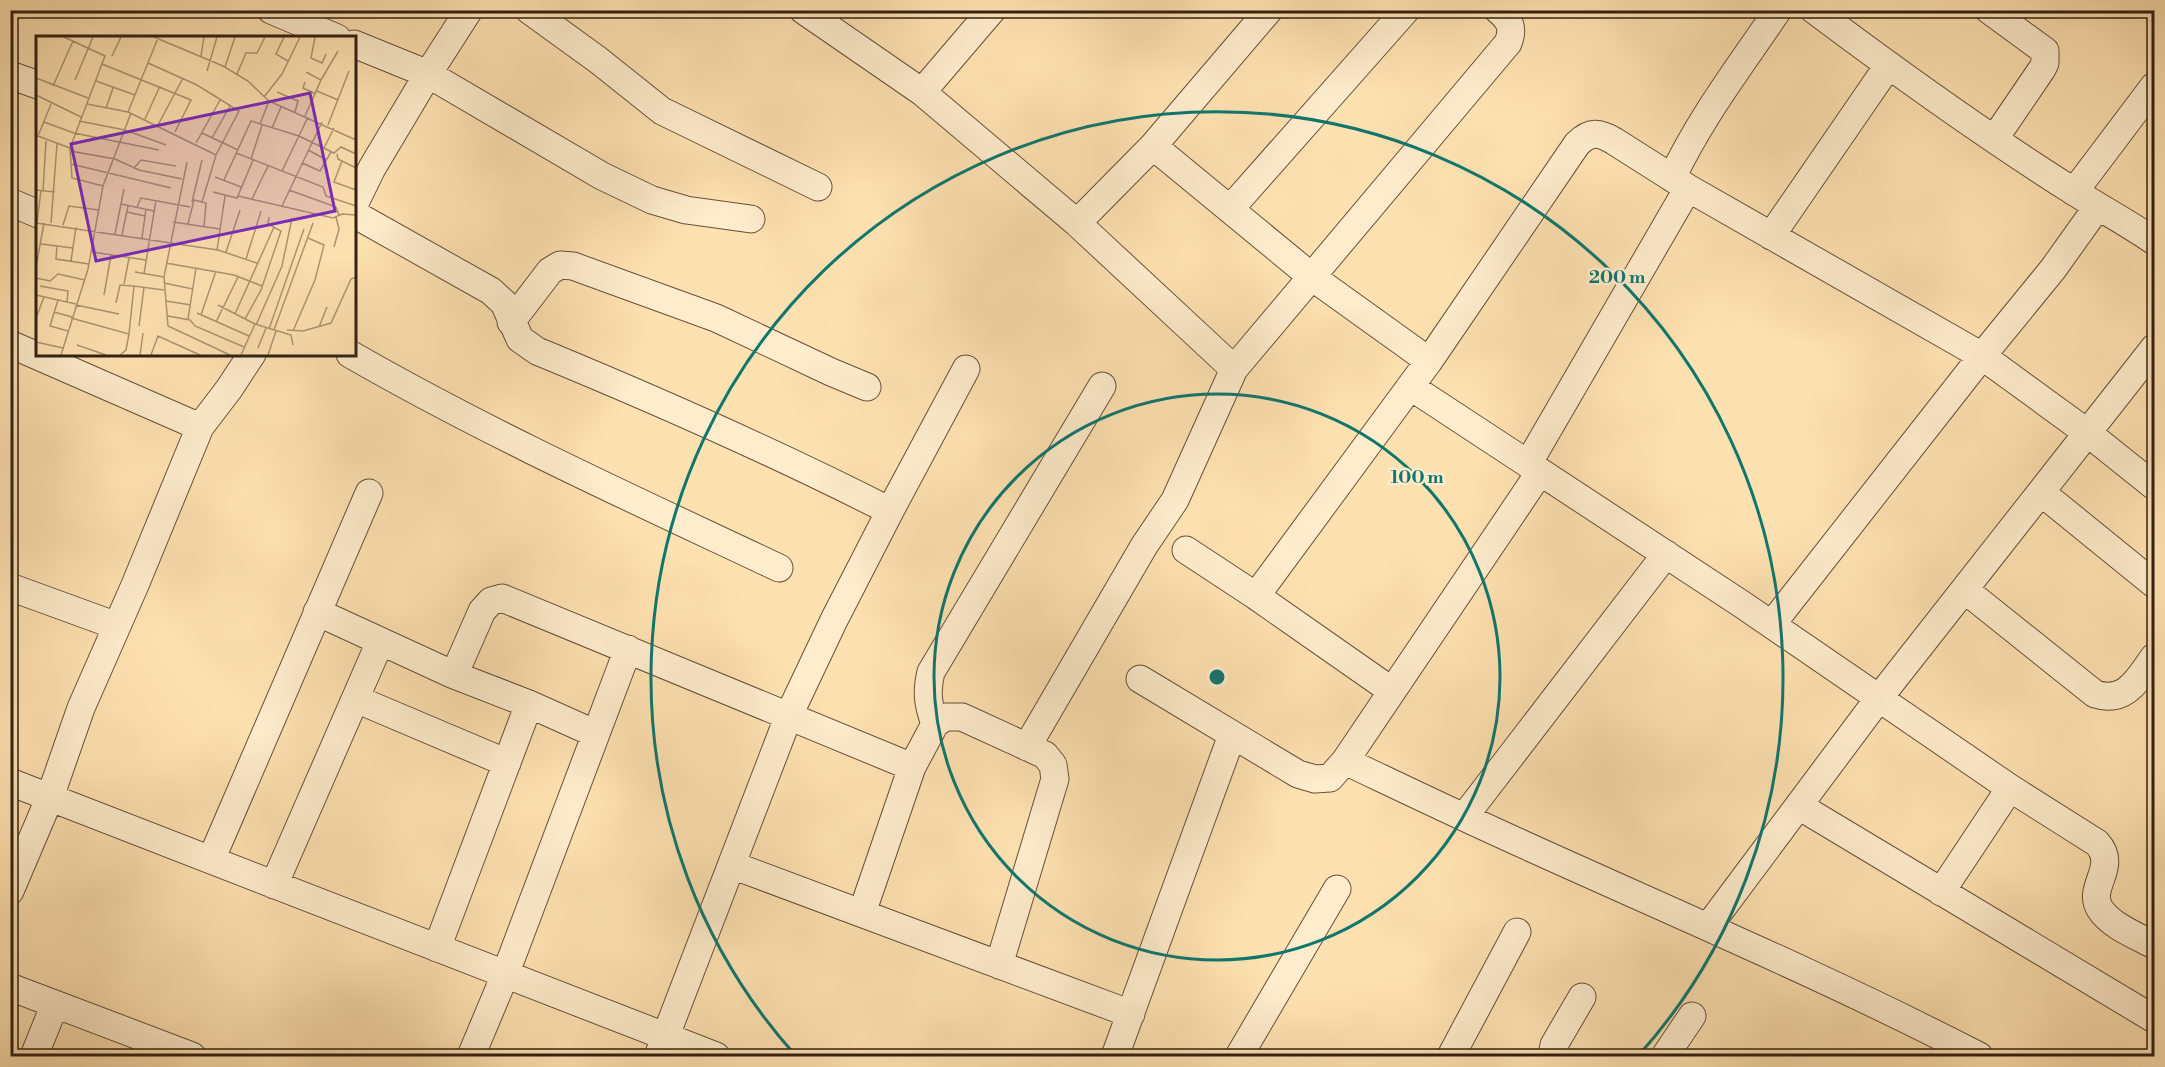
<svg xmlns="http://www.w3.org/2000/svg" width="2165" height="1067" font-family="'Libre Bodoni',serif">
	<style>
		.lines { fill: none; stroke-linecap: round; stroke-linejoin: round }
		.minor-casing { stroke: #66503a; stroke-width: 29 }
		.minor { stroke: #feeccc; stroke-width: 27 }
		.ring { fill: none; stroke: #0f766e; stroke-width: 3 }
		.inset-road { fill: none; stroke: #ad9472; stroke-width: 1.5 }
		.view { fill: #7b2cbf; fill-opacity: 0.15; stroke: #7b2cbf; stroke-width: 3 }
		.inset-edge { fill: none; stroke: #332013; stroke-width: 3 }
		.centre { fill: #0f766e; stroke: #feeccc; stroke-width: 3 }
		.ring-label { font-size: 18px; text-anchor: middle; font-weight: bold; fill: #0f766e; stroke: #feeccc; stroke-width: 5; stroke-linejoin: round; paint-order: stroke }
	</style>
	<rect width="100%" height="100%" fill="#fee1b1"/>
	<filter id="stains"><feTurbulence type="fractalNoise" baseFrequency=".00333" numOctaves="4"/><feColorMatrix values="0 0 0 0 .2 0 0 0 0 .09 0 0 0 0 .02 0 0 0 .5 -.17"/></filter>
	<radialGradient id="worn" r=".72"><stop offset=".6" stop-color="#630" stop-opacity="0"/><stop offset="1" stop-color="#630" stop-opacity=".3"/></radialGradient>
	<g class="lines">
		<defs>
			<path id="minor" d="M271,10L337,38
				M529,10L598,60L662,111L818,187
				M803,10L922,92L1077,223L1234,369
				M1814,10C1898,73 1984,135 2073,191C2100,208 2128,223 2154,241
				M1989,10L2045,51V63L2042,69L1995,138
				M354,44L428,74L602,176L652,200L686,210L751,219
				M10,75L38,85
				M922,92L992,10
				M1153,146L1312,277L1429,361
				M1672,178C1700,118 1741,65 1778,10
				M2074,192L2154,86
				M10,202L38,214
				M354,205L372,168L428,74L469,10
				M1230,209L1406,10
				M354,214L491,291L504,303L520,339L537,351C656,400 774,452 890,511
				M1077,223L1153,146L1269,10
				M1771,236L1888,66
				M511,322L550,271L560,265L573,266L716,318L831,372L867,387
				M10,344L200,427
				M350,354C489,434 635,500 779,568
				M1411,387L1743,605L2010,788L2097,843C2119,867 2086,887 2100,909C2111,926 2137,936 2154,945
				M1528,464L1688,188
				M2042,493L2154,584
				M1186,550L1256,596L1392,691
				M10,587L117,626
				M1965,590L2095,694C2126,704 2138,679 2154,657
				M1256,596L1429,361L1577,144C1590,131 1599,132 1614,141L1688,188L1982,356L2089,434L2154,486
				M317,612L454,675L529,704L596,734
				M1772,624L1982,356L2053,269L2098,206
				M454,675L482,611L491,601L502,598L912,767
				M1140,679L1298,774L1315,779L1330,778L1345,761L1540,472
				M356,699L507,763
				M935,724C928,705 926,692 931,672L1102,386
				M1027,747L1144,546L1175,500L1234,369L1508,43C1514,28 1510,20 1498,10
				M1345,761C1402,788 1460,816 1518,842C1672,912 1828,978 1979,1056
				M10,782L716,1056
				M1799,806L2154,1019
				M1464,817L1666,554
				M211,860L369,493
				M732,865L1131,1014
				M274,885L380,642
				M10,891L50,797L81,708L135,585L200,427L229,389L252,354
				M1941,892L2010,788
				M862,913L912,767L935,724L945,717H962L1045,755L1053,765L1055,779L999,965
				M1708,927L1879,698L2154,348
				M437,948L529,704
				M10,987L192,1056
				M34,1056L55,1004
				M471,1056L505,975L628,649
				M658,1056L789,715L834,620L890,511L966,369
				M1115,1056L1232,735
				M1239,1056L1337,889
				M1451,1056L1517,932
				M1552,1056L1554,1045L1582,997
				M1665,1056L1692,1016"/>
		</defs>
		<use href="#minor" class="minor-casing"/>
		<use href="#minor" class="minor"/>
	</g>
	<g class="ring">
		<circle cx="1217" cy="677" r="283"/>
		<path d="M796 1056A566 566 0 1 1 1638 1056"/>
	</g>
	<g transform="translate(36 36)">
		<rect width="320" height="320" fill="#fee1b1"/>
		<path class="inset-road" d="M28,1L69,20L34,112L36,142L67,150M118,1L187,30L212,45L233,65L320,104M248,1L240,18L252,25M279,1L275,22L286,27L290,18M76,20L85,1M165,20L168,1M112,27L161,49L203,75L180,119L166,166M66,28L155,64L139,96M189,31L199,1M171,35L181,1M201,38L210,17H221L229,1M0,42L52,62M39,44L57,1M285,44L302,15M60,45L99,59M269,46L267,52L280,58M17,50L37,5M281,55L302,64M241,56L262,65L259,76M0,59L45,81M228,61L246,38L264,1M15,68L2,100L34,112M51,68L92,76L180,119M70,72L77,52M92,76L122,2M269,80L285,44L270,36M109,83L124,50M43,85L89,94L130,109M8,86L38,97L123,114M224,88L233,65M122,89L147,42M292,89L313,35M236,92L245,71M166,97L202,114M176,102L194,70M160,107L184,64M288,112L298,92M272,114L291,124M34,115L79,123L103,134L146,143M200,117L287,151L290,160L320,170M301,118L302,123L320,132M215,123L226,89M306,125L298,146L320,154M151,126L128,241L132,290L194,319M266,127L284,135L295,116M35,128L135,152M99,131L105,124L140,130M246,135L272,81M179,141L205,151M188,144L215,85L263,100L298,117L305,111L320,118M0,154L19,156M253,154L300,171L303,179M7,155L10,105M177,156L201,162L217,124M202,160L297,182L306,178L320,179M216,163L232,130M156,166L166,124M85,168L118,175M246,170L286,86M101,171L105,162L154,171M91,176L109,180M137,186L184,193M0,187L182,214L221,227M1,187L5,154M15,187L21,108M152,188L158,164L170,167L168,191M27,189L33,170L63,174M79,198L88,153M86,199L92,170M106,202L110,173M5,208L37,212M21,210L20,223L53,228M298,211L303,193L300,181M181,214L189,160M56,216L110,224M190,216L204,174M210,223L225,175M35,225L40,191M130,227L198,239L226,250M0,231L8,187M99,236L128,241M108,238L120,164M0,242L14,245L22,238L49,244M128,247L157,253M88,248L93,222M4,250L32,255L31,266M0,259L40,268M68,259L75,219M22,264L14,290L32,295M130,265L155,269M80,267L84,249L98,250M40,269L83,278M182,269L219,288L255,299L257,309M18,276L36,281M161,277L213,300M199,278L238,191M165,279L180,235M132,280L154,284L159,290L208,311M0,282L8,261M35,282L93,298L90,314L84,319M152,283L160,232M209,283L225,254L245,195L232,188L233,181M180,286L202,241M220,289L246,230L256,182M103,290L108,251M283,291L291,271M233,293L268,193M238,294L277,187M251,294L267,295L295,287L315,243L320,241M257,295L279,244L288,209L272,202M93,298L98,250L128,254M0,306L27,312M41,309L70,319M222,312L230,292M25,319L52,233L67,150L95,77M104,319L107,297M115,319L122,300L164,319M205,319L219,288M232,319L240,295"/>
		<path class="view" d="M274,57L299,175L60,225L35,108Z"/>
		<rect width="320" height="320" class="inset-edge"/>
	</g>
	<circle cx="1217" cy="677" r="9" class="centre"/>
	<g class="ring-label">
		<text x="1617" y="283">200 m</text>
		<text x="1417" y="483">100 m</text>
	</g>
	<rect width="2165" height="1067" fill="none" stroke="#fee1b1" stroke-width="36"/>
	<rect x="12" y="12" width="2141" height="1043" fill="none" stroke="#332013" stroke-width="3"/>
	<rect x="18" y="18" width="2129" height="1031" fill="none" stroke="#332013" stroke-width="1.5"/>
	<rect width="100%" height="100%" filter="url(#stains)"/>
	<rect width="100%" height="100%" fill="url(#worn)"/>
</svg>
